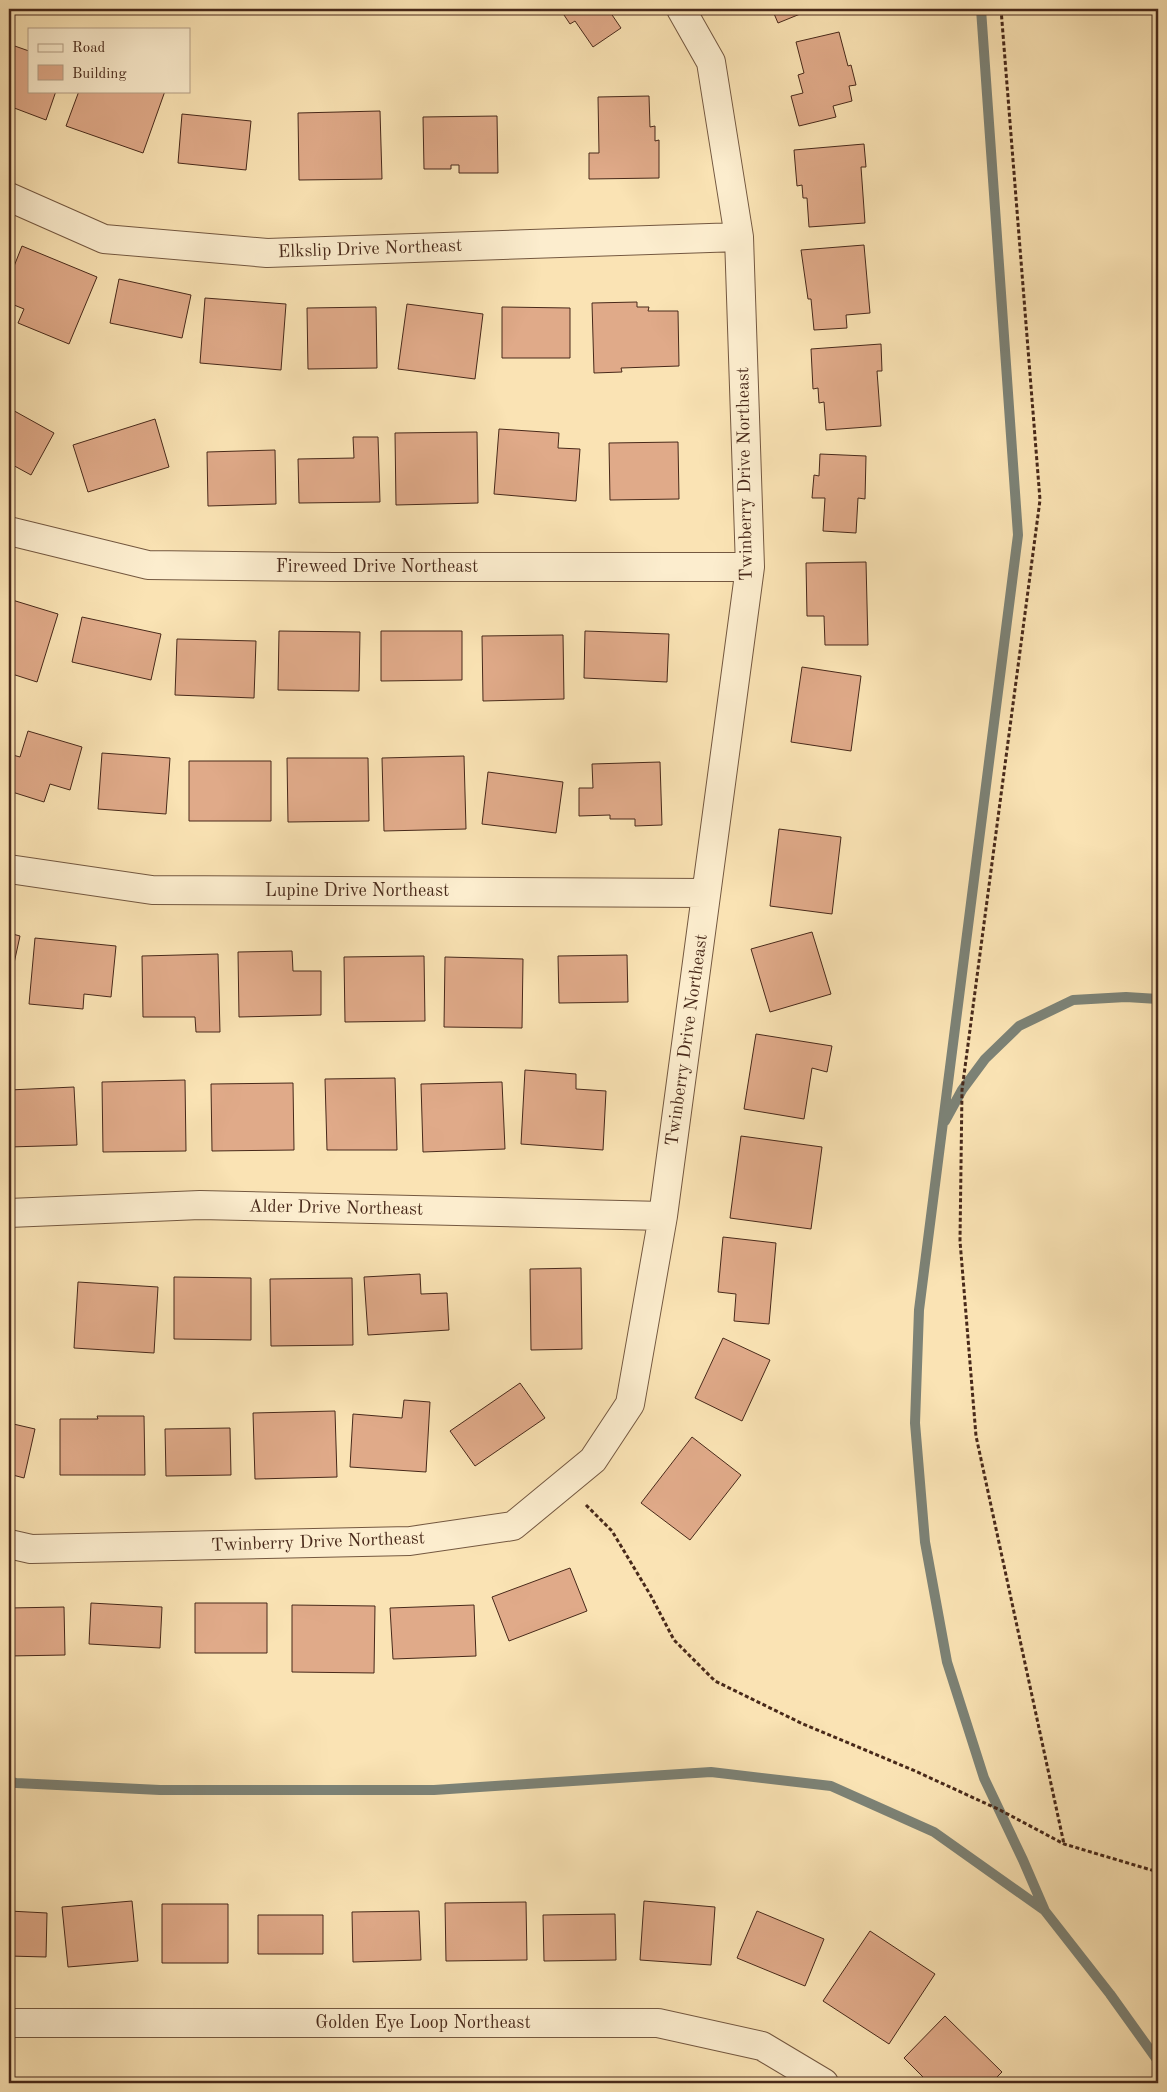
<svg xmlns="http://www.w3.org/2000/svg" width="1167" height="2092" font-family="'Old Standard TT',serif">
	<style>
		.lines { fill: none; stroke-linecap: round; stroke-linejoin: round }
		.stream { stroke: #7c8276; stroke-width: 10 }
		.building { fill: #e0aa89; stroke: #48291a }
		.minor-casing { stroke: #745840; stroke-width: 30 }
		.path { stroke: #48291a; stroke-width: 3; stroke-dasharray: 4 2.5; stroke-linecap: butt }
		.minor { stroke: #fcedce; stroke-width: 28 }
		.labels { text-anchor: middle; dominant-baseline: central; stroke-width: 5; stroke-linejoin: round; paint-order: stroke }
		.street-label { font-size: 18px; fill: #48291a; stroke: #fcedce }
	</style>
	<rect width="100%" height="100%" fill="#fae3b4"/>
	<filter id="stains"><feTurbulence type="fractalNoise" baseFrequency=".004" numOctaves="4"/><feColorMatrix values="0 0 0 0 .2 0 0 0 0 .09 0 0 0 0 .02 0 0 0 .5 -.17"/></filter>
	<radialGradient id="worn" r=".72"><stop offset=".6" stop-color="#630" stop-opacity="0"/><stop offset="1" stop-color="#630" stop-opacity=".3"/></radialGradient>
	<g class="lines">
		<path class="stream" d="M981,9L1018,535L919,1310L915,1423L925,1542L947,1662L984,1778L1023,1860L1045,1911L1110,1994L1158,2061
			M945,1121L962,1090L985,1059L1019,1026L1073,1000L1126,997L1158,999
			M9,1781L16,1783L160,1790H434L711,1772L831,1786L934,1832L1044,1910"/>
	</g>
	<path class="building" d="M560,9H608L621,28L593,47L575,21L570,24Z
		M772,9H809L810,10L778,23Z
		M839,32L848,66L851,65L856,85L849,86L852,101L833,106L836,117L799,126L791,96L803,93L798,75L804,73L796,42Z
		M9,44L29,51V91H56L46,120L9,106Z
		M79,91H165L143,153L66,126Z
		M649,96L650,127L655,126V141L659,140V178L589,179V153H599L598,97Z
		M380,111L382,179L299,180L298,113Z
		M182,114L251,121L246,170L178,163Z
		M497,116L498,173H459V165H451V169H424L423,117Z
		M864,144L866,167H861L865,223L809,227L807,198H803L802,185L797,186L794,150Z
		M864,245L870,313L846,315L847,328L814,330L811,299H808L801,250Z
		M22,246L97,277L69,344L18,323L24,309L9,303V279Z
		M119,279L191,295L182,338L110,323Z
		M205,298L286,304L281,370L200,363Z
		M637,302V307H649L648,311H678L679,366L621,368L622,372L594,373L592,303Z
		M407,304L483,314L475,379L398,369Z
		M376,307L377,368L308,369L307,308Z
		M502,307L570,308V358H502Z
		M881,344L882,371H877L881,426L826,430L824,402L819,403L818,388L813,389L811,349Z
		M9,408L54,433L31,475L9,463Z
		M155,419L169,467L88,492L73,445Z
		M499,429L559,433L558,448L580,449L576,501L494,494Z
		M477,432L478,503L396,505L395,433Z
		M353,437H378L380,502L299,503L298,459L354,458Z
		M678,442L679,499L610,500L609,443Z
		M275,450L276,504L208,506L207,452Z
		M820,454L866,456L865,499L858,498L856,533L823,531L825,498H812L814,475L819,476Z
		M866,562L868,645H825L824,616H807L806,563Z
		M9,599L58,614L37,682L9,673Z
		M82,617L161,634L151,680L72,662Z
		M279,631L360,632L359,691L278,690Z
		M381,631H462V680L381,681Z
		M585,631L669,634L667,682L584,678Z
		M563,635L564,699L483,701L482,636Z
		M177,639L256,641L254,698L175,695Z
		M802,667L861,676L851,751L791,742Z
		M28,731L82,747L70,790L50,784L44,802L9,791V754L20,757Z
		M102,753L170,758L166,814L98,809Z
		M464,756L466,829L384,831L382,758Z
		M287,758H368L369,821L288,822Z
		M189,761H271V821H189Z
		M660,762L662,825L635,826V819H610V815L579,816V788H593L592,764Z
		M488,772L563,782L556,833L482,824Z
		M779,829L841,837L832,914L770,906Z
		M812,932L831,994L770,1012L751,949Z
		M9,933L20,936L9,986Z
		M35,938L116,946L111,997L84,994L83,1009L29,1004Z
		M292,951L293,971H321V1015L239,1017L238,952Z
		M218,954L220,1032H196L195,1017H143L142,956Z
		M627,955L628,1002L559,1003L558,956Z
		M424,956L425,1021L345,1022L344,957Z
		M445,957L523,959L522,1028L444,1027Z
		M756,1034L832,1046L827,1072L812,1068L804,1119L744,1109Z
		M525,1070L576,1074V1089L606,1091L603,1150L521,1144Z
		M395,1078L397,1150H327L325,1079Z
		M185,1080L186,1151L103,1152L102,1082Z
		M502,1082L505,1149L423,1152L421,1084Z
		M293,1083L294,1150L212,1151L211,1084Z
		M74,1087L77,1145L9,1147V1090Z
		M741,1136L822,1147L811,1229L730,1218Z
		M723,1237L776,1243L769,1324L734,1321L736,1294L718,1292Z
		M581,1268L582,1349L531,1350L530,1269Z
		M420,1274L421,1294L447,1293L449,1330L368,1335L364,1277Z
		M174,1277L251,1278V1340L174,1339Z
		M352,1278L353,1345L271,1346L270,1279Z
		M78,1282L158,1287L154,1353L74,1348Z
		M723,1338L770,1360L742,1421L695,1398Z
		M520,1383L545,1418L475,1466L450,1431Z
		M404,1400L430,1402L426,1472L350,1467L353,1414L402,1418Z
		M335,1411L337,1477L255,1479L253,1413Z
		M97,1416H144L145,1475H60V1419H98Z
		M9,1423L35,1429L24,1478L9,1474Z
		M230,1428L231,1475L166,1476L165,1429Z
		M692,1437L741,1475L690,1540L641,1503Z
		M570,1568L587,1611L509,1641L492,1597Z
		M91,1603L162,1607L160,1648L89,1644Z
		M195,1603H267V1653H195Z
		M292,1605L375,1606L374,1673L292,1672Z
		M474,1605L476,1656L393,1659L390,1608Z
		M64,1607L65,1655L9,1656V1608Z
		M132,1901L138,1961L68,1967L62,1907Z
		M644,1901L715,1907L711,1965L640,1960Z
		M526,1902L527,1960L446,1961L445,1903Z
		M162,1904H228V1963H162Z
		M9,1911L47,1913L46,1957L9,1956Z
		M419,1911L421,1960L353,1962L352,1912Z
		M757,1911L824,1939L805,1986L737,1958Z
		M615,1914L616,1960L544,1961L543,1915Z
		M258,1915H323V1954H258Z
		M870,1931L935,1974L889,2044L823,2001Z
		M945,2016L1002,2072L991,2083H929L904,2058Z"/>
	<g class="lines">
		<defs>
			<path id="minor" d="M9,197L104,239L267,253L739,237
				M9,531L148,565L334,567H750
				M9,869L152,890L706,893
				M9,1213L200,1205L663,1216
				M9,1544L31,1549L410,1541L513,1526L593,1460L630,1404L663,1216L750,567L739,237L711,62L681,9
				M9,2023H658L762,2046L824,2083"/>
		</defs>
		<use href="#minor" class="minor-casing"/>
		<path class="path" d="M1001,9L1040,500L962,1090L960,1241L976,1436L1064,1844
			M586,1505L612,1531L651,1596L674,1640L715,1681L803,1724L913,1770L1000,1810L1064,1844L1158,1872"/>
		<use href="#minor" class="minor"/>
	</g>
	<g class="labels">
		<g class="street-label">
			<text transform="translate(370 249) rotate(-2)">Elkslip Drive Northeast</text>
			<text transform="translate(745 474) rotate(-91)">Twinberry Drive Northeast</text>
			<text x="377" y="567">Fireweed Drive Northeast</text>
			<text x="357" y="891">Lupine Drive Northeast</text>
			<text transform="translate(687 1040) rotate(-82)">Twinberry Drive Northeast</text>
			<text transform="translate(336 1208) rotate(1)">Alder Drive Northeast</text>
			<text transform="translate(318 1542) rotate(-2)">Twinberry Drive Northeast</text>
			<text x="423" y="2023">Golden Eye Loop Northeast</text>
		</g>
	</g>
	<rect width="1167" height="2092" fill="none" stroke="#fae3b4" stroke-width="30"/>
	<rect x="10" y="10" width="1147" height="2072" fill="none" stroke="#48291a" stroke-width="2.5"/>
	<rect x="15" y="15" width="1137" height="2062" fill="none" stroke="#48291a"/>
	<rect x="28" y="28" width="162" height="65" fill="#fcedce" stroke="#b49f86"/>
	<rect x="38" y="44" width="25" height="8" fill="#fcedce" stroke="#b49f86"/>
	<text x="72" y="52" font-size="15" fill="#48291a">Road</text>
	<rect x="38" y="65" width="25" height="15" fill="#e0aa89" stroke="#b49f86"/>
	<text x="72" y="78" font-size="15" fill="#48291a">Building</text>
	<rect width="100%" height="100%" filter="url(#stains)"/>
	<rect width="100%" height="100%" fill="url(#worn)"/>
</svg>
